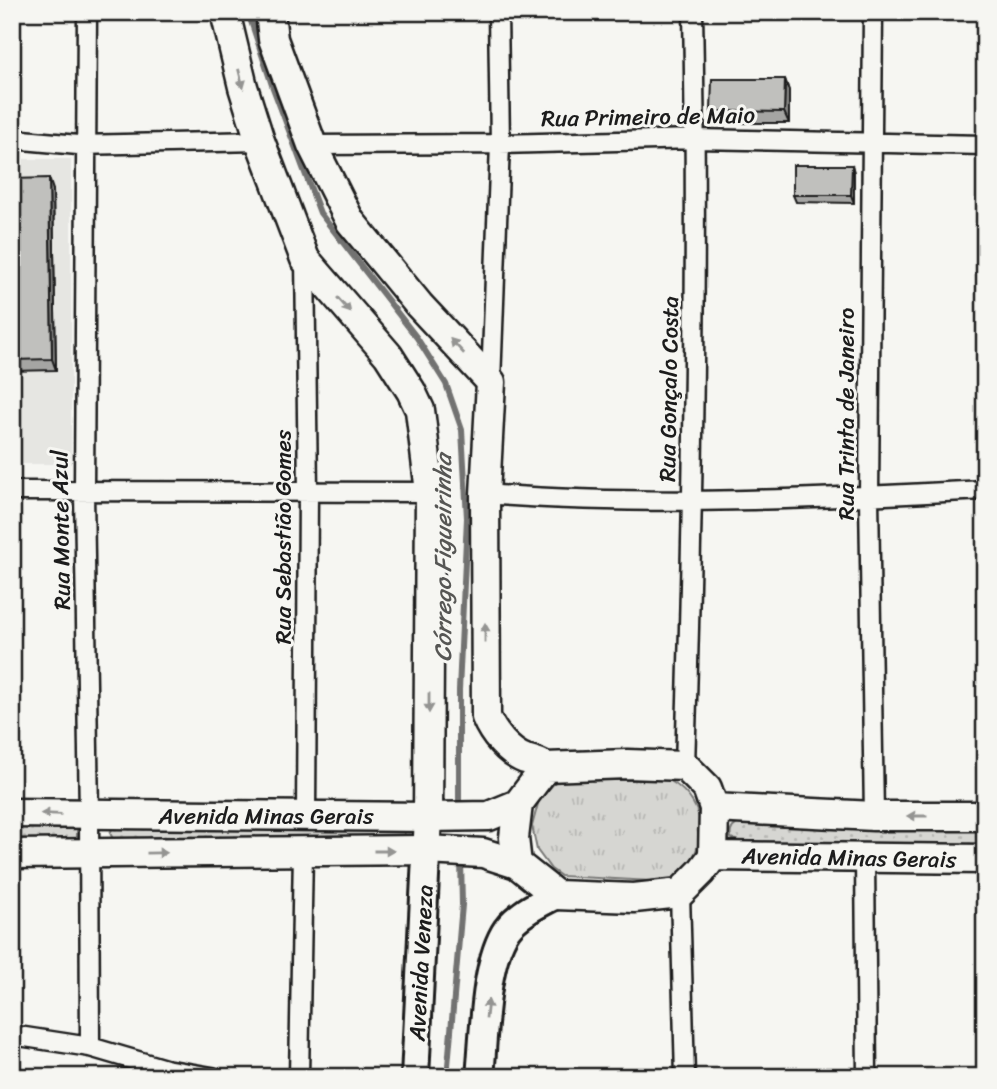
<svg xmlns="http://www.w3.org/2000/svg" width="997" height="1089" font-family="Sriracha,sans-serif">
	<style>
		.built { fill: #e6e6e2 }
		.grass { fill: url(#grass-dots); stroke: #797977; stroke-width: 2 }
		.park { fill: url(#park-tufts); stroke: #797977; stroke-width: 2 }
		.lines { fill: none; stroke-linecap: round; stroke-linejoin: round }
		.stream { stroke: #727271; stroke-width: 6 }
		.street-casing { stroke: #1c1c1c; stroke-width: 23 }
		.secondary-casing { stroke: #1c1c1c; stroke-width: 32 }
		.primary-casing { stroke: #1c1c1c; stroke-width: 33 }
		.street { stroke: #f6f6f2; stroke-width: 18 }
		.secondary { stroke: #f6f6f2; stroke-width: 26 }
		.primary { stroke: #f6f6f2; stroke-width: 28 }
		.wall { fill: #a5a5a3; stroke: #1c1c1c; stroke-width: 2 }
		.shaded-wall { fill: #868684; stroke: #1c1c1c; stroke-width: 2 }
		.building { fill: #c0c0bd; stroke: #1c1c1c; stroke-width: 2 }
		.oneway { fill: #949492 }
		.labels { text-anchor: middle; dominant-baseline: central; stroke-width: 6; stroke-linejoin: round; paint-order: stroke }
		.street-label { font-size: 23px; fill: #1c1c1c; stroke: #f6f6f2 }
		.water-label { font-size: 24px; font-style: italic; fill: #565654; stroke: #f6f6f2 }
	</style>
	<defs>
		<pattern id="grass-dots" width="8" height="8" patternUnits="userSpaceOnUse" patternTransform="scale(1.75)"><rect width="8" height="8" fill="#d6d6d2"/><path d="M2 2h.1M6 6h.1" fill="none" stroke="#b7b7b4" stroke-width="1.8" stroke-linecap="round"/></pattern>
		<pattern id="park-tufts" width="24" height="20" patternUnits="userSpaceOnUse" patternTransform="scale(1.75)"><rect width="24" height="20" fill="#d6d6d2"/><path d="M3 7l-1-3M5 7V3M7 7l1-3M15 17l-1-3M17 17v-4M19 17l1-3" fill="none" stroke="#b7b7b4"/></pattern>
	</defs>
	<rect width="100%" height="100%" fill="#f6f6f2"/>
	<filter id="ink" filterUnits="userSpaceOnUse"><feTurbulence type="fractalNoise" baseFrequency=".0143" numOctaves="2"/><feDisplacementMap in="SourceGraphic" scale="14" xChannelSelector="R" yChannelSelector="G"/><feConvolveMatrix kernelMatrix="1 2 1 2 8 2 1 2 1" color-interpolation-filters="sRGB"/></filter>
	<g filter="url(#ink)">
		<path class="built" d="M12,159H71V464H12Z"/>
		<path class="grass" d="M741,822L985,828V844L740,842L731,838C729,829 733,826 741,822Z
			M12,825L72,827L77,829V839L12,844Z
			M114,826L402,827L405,835L400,840L115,843L110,833Z"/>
		<path class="park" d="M557,780H669C712,805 710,855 669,882L561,876L551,869L537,850L532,826L539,800Z"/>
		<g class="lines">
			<path class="stream" d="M248,12L273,88L320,213L417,338L446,384L462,430L467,518L459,690V810
				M447,1077L462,905L461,859"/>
			<defs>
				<path id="street" d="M87,12L84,492L89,815L90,1047
					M873,12L869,497L874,816
					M12,139L78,145L260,141
					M312,145L500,144L696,139L985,145
					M305,259L308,491L306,815
					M491,382L500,144L498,12
					M12,491L430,492
					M485,494C651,507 819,499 985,490
					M685,766C693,515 698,263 693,12
					M865,859L867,1077
					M680,893L685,1077
					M12,1035L90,1047L165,1069L212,1077
					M299,1077L303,851"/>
				<path id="secondary" d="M415,1077L428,817
					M480,1077C484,1036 484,962 507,929C519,913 539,904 556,895"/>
				<path id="primary" d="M225,12L243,87L260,141L305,259L388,355L411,391L420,410L430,492L428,817
					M270,12L273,39L312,145L350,221L419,305L491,382L485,494L486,717C493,734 508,752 525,759C533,761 539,762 546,767
					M627,764L685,766L707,788L714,808L713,856L701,872L680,893L634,898L556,895L517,864L514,838L518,804L546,767Z
					M714,808L874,816H985
					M12,813L428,817L489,816L518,804
					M12,854L426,850L483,853L517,864
					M713,856L985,859"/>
			</defs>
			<use href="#street" class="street-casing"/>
			<use href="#secondary" class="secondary-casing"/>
			<use href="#primary" class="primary-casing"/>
			<use href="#street" class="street"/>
			<use href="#secondary" class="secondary"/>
			<use href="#primary" class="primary"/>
		</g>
		<path class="wall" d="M785,79L789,91V123H715L711,111Z
			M852,165L854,173V203L796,202L793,195Z
			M12,179L53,190L56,370L12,371Z"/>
		<path class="shaded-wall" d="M785,79L789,91V123L784,112Z
			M852,165L854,173V203L851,195Z
			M49,178L53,190L56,370L52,359Z"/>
		<path class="building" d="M712,79H785L784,112L711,111Z
			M793,165H852L851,195H793Z
			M49,178L52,359L12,360V179Z"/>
		<defs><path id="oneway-solid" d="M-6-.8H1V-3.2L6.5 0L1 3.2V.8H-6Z" transform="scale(1.75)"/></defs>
		<g class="oneway">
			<use href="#oneway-solid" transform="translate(241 79) rotate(76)"/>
			<use href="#oneway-solid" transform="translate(344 305) rotate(49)"/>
			<use href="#oneway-solid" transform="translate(457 346) rotate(-133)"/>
			<use href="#oneway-solid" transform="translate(485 633) rotate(-90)"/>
			<use href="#oneway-solid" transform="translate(429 703) rotate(90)"/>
			<use href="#oneway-solid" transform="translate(51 814) rotate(-178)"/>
			<use href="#oneway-solid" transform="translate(917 816) rotate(-180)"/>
			<use href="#oneway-solid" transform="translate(384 851)"/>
			<use href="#oneway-solid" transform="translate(157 853) rotate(-1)"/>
			<use href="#oneway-solid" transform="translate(487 1009) rotate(-84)"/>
		</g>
	</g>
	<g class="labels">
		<g class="street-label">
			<text transform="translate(648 117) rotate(-1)">Rua Primeiro de Maio</text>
			<text transform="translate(669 389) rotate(-89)">Rua Gonçalo Costa</text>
			<text transform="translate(846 414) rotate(-90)">Rua Trinta de Janeiro</text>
			<text transform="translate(61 530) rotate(-91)">Rua Monte Azul</text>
			<text transform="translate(283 537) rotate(-90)">Rua Sebastião Gomes</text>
			<text x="266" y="816">Avenida Minas Gerais</text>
			<text transform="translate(849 858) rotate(1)">Avenida Minas Gerais</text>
			<text transform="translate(421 963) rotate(-87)">Avenida Veneza</text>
		</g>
		<g class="water-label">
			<text transform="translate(443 558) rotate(-90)">Córrego Figueirinha</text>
		</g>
	</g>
	<rect width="997" height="1089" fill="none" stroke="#f6f6f2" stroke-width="42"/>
	<rect x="21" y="21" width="955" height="1047" fill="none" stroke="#1c1c1c" stroke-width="2.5" filter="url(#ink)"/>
</svg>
